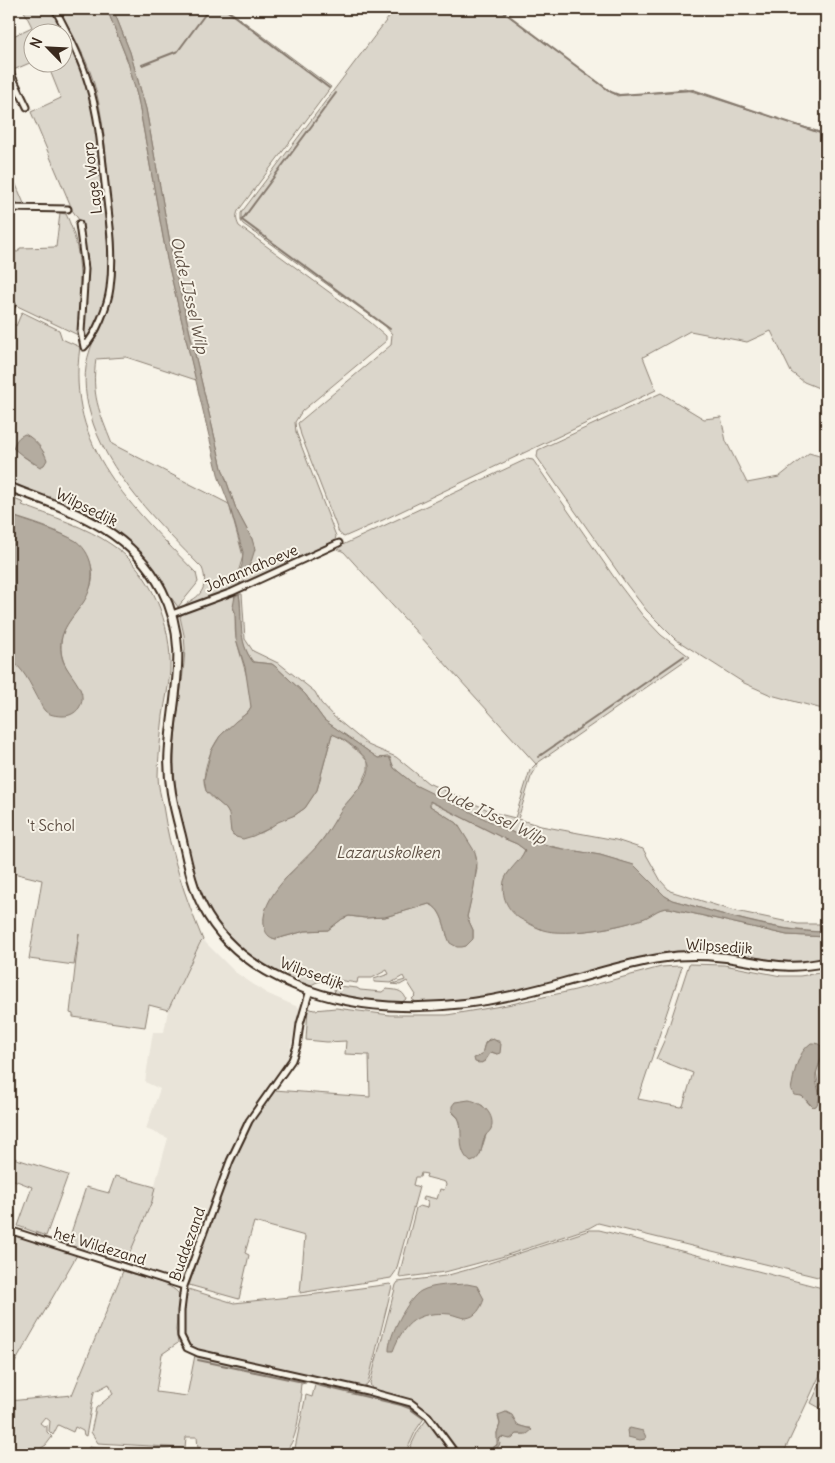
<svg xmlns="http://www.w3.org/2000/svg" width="835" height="1463" font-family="Delius,sans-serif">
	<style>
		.built { fill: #e9e4d9 }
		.green { fill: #dbd6cb; stroke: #8b8074; fill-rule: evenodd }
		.water { fill: #b4aca0; stroke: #84786c }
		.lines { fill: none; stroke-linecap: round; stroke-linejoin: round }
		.stream { stroke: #84786c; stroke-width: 2 }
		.minor-casing { stroke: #3b2a1e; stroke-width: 9 }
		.secondary-casing { stroke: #3b2a1e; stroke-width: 11 }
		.minor { stroke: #f7f3e8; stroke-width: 5 }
		.secondary { stroke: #f7f3e8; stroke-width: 7 }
		.labels { text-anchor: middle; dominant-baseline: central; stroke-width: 4; stroke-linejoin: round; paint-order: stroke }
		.street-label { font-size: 15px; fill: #3b2a1e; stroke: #f7f3e8 }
		.park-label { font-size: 15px; fill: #5b4c41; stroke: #f7f3e8 }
		.water-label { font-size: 16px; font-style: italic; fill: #5f5145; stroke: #f7f3e8 }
	</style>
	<rect width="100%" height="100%" fill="#f7f3e8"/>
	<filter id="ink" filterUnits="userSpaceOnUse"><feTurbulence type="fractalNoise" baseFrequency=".02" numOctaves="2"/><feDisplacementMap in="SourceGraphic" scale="10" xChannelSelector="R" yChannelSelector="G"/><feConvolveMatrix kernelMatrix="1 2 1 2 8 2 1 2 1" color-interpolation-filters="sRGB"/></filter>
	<g filter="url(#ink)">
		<path class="built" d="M203,940L235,972L266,993L300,1008L286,1066L248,1121L239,1137L228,1160L187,1273L181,1279L174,1280L117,1262H126L152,1201L156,1181L168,1138L146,1129L160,1089L145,1082L153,1032H164L168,1010L200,943Z"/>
		<path class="green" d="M23,9H51C66,35 79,60 87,89C97,127 101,167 104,206C107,236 111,267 106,297C104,310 97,330 87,339L84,338L82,334L87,270L85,248L79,220L70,207V204L31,112L61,98L47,63L62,62V32H32V62L11,71L9,66V38L32,27Z
			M59,9H107L128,62L138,99L167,259L196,380L126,357L96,359C91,395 99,411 112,444L229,504L243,556L237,576L240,583L251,562L252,539L236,509L222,468L175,270L146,109L130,52L113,9H227L331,87L238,211C236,216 236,220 239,226L370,322L386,336V341L302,411L295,422L296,432L336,536L335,540L331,544L232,590L183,608C185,603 188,603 192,600C205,593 207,580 202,568C161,526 105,472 90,413C84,393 83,370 90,350C97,329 109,312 113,290C119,258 113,221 109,189C106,156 103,111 93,80C85,55 71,32 59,9Z
			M395,9H499L617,96L685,89L826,134V391L804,382L791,372L771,331L747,342L690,331L643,357L656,390L383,520L344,537L339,533L301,435L298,423L391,345L392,334L385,326L243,224L241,221V213Z
			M9,168L25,206L9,205Z
			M60,213L66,214C85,253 80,293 78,335L9,302V251L18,252L20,248L56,247Z
			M22,312L59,330L62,339L80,347C65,448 133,507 196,573L198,582L196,585L178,607L136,549L114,529L93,516L9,482V319L16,326ZM29,436L45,454L34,464L23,456Z
			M661,393L704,419L721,417L726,441L747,483L779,477L809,453L826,458V710L771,695L744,683L675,639L647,611L627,585L537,457L538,450Z
			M527,459L533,460L618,583L643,616L661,635L690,657L536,764L538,765L531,777L518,819L541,826L616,840L643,849L661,881L670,891L731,910L798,924H826V932C773,931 723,914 672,900L665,896L633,865L600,855L563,849L543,844L514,833L425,791L415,785L394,768L390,757L378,758L375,756L324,720L305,694L276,667L272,664L253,662C234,636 244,620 239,594H242L245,639L253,651L280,664L315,692L321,703L333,716L368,745L396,757L428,783L495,813L515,818L530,770L536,764L344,552L336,548Z
			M9,497L24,503L22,505C51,516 87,527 112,545C152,571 172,625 170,671C169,686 165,701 163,716C161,736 158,756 158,776C158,786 161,797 163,806C170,853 185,897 203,940L200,943L168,1010L149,1005L145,1027L73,1017V1014L70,1013L79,933L74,965L29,959L42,880L9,872V646L82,694C76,679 61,666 61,649C60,630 69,622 79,608C83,601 87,594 90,588C98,570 86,547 70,538C52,528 28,521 9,515Z
			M234,593L235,602L233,607C237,616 234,627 236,637C238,650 255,696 251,707C249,713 229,727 223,733C212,743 198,779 207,792C213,801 225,804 229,814C233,821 229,829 233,835L261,833L268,829L278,821L295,815L305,808L317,790L332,734L341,738L360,753L368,762V770L361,786L343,808L329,831L310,855L288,875L268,905L264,919L272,938L276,939L305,931L328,930L342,919L349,916L365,918L385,917L429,904C441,908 445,925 447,936L466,946L473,938V930L467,917L477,869L476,857L457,823L430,806L429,801L503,838L517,844L525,850C521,859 515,867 507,874L534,926C563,938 615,929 644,918C655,914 656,908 669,908L787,935L826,937V959C787,966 766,958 729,953C710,950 691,951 672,953C630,957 588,973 547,984C505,995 460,1000 417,1003L412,999L416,995L407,981L400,985L392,984L405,980L403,976L391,983L374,982V979L389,974L387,970L372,978H358L357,983C342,981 323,976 310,986C273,973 231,948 211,913C198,891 193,865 186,841C180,815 174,789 174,762C174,724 183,687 185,649L184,635L180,617L184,611Z
			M689,964L724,965L781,976H800L826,972V1279L598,1223L589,1228L501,1257L445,1272L400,1278L399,1276L416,1208L420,1206L427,1208L428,1201L423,1200L424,1196L437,1199L440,1189L444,1190L446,1185L445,1182L426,1177L427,1174L421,1173L420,1177H415L413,1185L419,1187L396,1271L391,1278L300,1293L305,1236L254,1222L245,1253L249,1255L239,1299L189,1285L232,1161L251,1122L274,1090L370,1097L369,1055L345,1054L346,1041L327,1042L306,1040L308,1008L314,1010L336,1008L390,1015H447L507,1005L575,990L661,967L679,966L682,967L638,1099L680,1107L683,1106L693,1073L656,1059L664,1041ZM489,1039L499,1041L497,1054L491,1052L485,1061L481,1063L477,1058L482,1054L485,1043ZM801,1056L822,1058L816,1072L820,1094L810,1105L803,1097L791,1090ZM482,1105L489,1116L486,1135L480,1154L459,1119L453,1113Z
			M339,986L357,988L360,990L382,992L386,989C394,990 403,989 406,999L401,1003H395L368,1001L335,994L334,989Z
			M10,1157L68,1175L46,1236L18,1226L32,1187L9,1178Z
			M115,1176L155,1187L152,1201L126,1262H117L70,1247C65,1243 63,1240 64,1234L70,1236L86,1187L109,1193Z
			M590,1230H599L624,1236L826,1289V1362L783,1454H487L495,1451L501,1437L512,1439L517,1434H525L531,1428C511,1427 519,1418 506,1412L498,1417L500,1424L497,1433L498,1443L495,1446L484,1454H459L423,1409L403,1398L372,1390L370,1383L396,1285L398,1282L445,1276L474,1268Z
			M9,1233L77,1255L9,1373Z
			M123,1271C136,1275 172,1283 179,1294L176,1330L178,1343L162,1354L156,1392L187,1396L195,1355L307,1379L306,1383L301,1384L300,1393L302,1394C299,1408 298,1447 282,1452L198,1448L197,1437H186L185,1448L98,1443L91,1432L96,1408L113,1394L109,1384L94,1392L86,1436L84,1435L83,1431L75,1427L73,1432L58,1425L53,1435L49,1431L50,1421L45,1417L40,1423L45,1427L47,1425V1432L52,1437L46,1445L35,1452L37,1454H9V1401L72,1395Z
			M390,1284L392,1286L368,1383L362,1388L203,1351C198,1350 193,1348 189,1345C179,1334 184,1304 186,1290L188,1289L234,1303L317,1294Z
			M826,1371V1394L820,1408L811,1403Z
			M316,1381L387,1398L411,1405L425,1417L416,1430L405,1454H304L297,1452L295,1448L306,1395L312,1397Z
			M427,1419L451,1454H407L418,1431Z
			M89,1447L96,1448L185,1451V1454H83Z"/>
		<path class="water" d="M107,9H113L130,52L146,109L175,270L222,468L236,509L252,539L255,549L251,562L240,583H238L235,582L242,565L243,552L229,504L219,478L167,259L138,99L128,62Z
			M25,434C35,439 44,450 47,460L44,465L40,467L23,456L13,448C16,440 18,437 25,434Z
			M9,515C26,521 61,532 76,541C96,556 96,584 83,603C71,620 56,633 62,657C65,673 91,690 79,708C75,713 70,716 63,716C57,716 49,715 45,711C41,707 40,702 38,698C30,684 23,667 9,659Z
			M239,594C243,618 237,641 253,662L272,664L276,667L305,694L324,720L375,756L378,758L389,757L394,768L415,785L514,833L552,847L600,855L634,865L665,896L672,900C723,914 774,932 826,932V937L787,935L669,908C658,908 654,914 645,918C622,927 566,937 543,930C535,927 526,922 519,918C507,909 501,896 504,881C507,870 520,862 525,850L517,844L503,838L430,801V806L457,823L475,852L477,863L474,887L467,917L473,930V939L466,946L462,947H457L450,943C444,931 444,909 429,904L385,917L365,918L349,916L342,919L328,930L305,931L276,939C270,938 267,935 265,930C255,896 306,862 323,839C329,830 335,820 341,810C348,800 371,779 369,766C368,755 342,737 332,734L317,790L305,808L295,815L278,822L268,829L253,836L243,839L236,837L231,832L229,814L226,809L206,791L204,779L211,751L220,736L236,721L247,713L251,707L245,667L236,639L235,612L233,607L235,596Z
			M493,1039L501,1044L500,1053L497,1054L492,1052C485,1056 486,1066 475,1062L474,1058C487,1055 480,1050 487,1041Z
			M811,1043C833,1042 817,1065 816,1075C815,1087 824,1095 816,1106L813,1107L802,1096L794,1095L791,1090C794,1074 797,1053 811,1043Z
			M469,1100C482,1102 496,1115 491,1129C489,1133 485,1134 484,1139C481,1148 482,1159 471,1162C456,1151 464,1134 459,1120C458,1116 454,1114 452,1111V1106L455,1102Z
			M467,1284L477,1286L484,1299C481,1308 476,1317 466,1318C461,1318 455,1315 450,1314C418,1311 404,1322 393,1351H389C388,1337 408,1298 421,1291C434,1284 453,1285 467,1284Z
			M506,1412L512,1415L517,1425L531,1429L532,1430L527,1434H517L510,1439L501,1437L499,1439L500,1444L495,1451L484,1454L497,1445V1433L500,1424L498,1415Z
			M630,1428L643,1431L646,1437L645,1439L640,1440L628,1437L627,1430Z"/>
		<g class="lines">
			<path class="stream" d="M225,9L329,88
				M500,9L611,92L619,95L693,90L826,135
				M142,65L178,51L209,9
				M336,93L242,220L390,329
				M538,757L684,656
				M198,1360L303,1382
				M317,1385L401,1405L409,1408L423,1418"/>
			<defs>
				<path id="minor" d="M55,9C68,34 81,58 89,85C98,114 101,145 104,175C108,212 115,250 110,288C108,305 96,335 84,347L81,332L85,269L79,224
					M9,70L27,107
					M9,208L68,209
					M9,304L12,305
					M172,614L232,592L339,543
					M310,990L300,1024L297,1046L292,1060L249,1121L241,1138L230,1161L184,1286L181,1311V1336L187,1348L198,1353L367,1391L411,1403L428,1416L456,1454
					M9,1230L184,1286"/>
				<path id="secondary" d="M9,487C69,510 130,528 162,590C191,646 172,694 169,752C167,781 174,807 181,834C187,859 191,885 203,907C237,973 320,1002 389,1006C437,1009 489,1002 535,990C577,980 620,964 662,958C681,955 701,955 721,957C742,959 764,965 785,966C799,967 813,965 826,962"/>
			</defs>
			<use href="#minor" class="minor-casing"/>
			<use href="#secondary" class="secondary-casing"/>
			<use href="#minor" class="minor"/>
			<use href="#secondary" class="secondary"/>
		</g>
	</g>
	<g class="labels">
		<g class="street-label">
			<text transform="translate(92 178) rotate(-97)">Lage Worp</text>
			<text transform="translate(87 507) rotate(26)">Wilpsedijk</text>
			<text transform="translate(251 568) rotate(-23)">Johannahoeve</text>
			<text transform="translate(719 946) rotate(4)">Wilpsedijk</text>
			<text transform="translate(312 973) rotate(20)">Wilpsedijk</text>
			<text transform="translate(187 1244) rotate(-70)">Buddezand</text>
			<text transform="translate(100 1246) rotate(17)">het Wildezand</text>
		</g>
		<g class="park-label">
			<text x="51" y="825">'t Schol</text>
		</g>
		<g class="water-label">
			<text transform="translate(190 295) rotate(77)">Oude IJssel Wilp</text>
			<text transform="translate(491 814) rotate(25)">Oude IJssel Wilp</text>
			<text x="388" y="852">Lazaruskolken</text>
		</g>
	</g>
	<rect width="835" height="1463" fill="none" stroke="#f7f3e8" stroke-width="30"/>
	<rect x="15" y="15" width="805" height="1433" fill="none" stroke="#3b2a1e" stroke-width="2" filter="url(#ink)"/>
	<g transform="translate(48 48) rotate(294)"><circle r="24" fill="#f7f3e8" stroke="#aca397"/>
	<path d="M0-4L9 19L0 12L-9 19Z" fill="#3b2a1e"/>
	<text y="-8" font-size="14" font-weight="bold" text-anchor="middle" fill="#3b2a1e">N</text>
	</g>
</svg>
